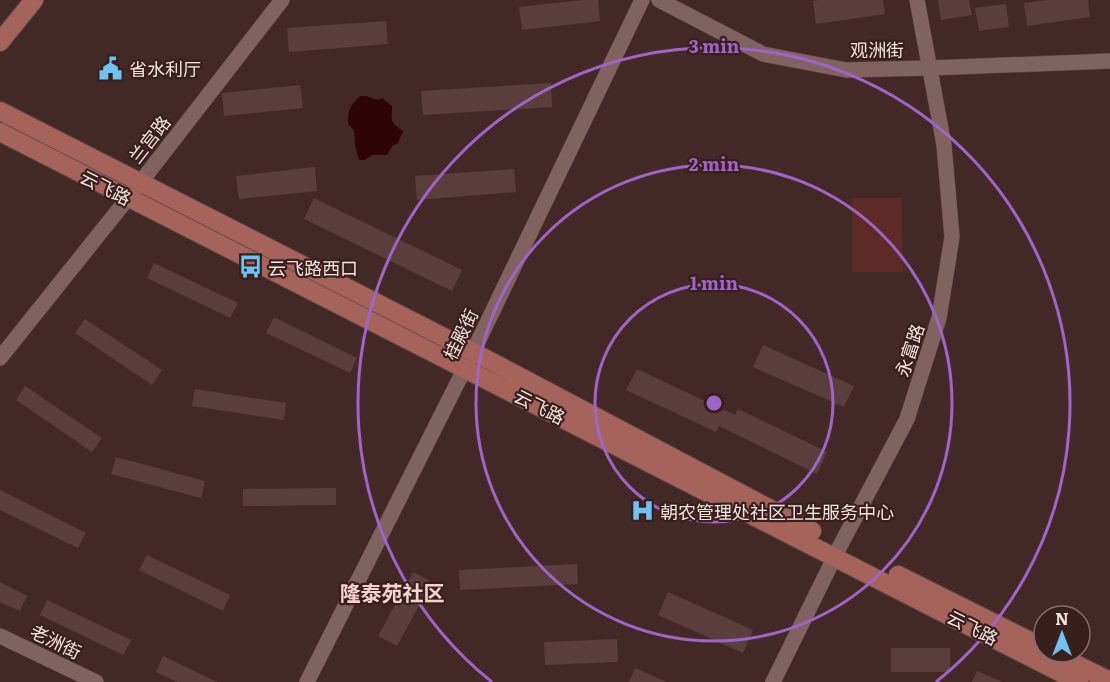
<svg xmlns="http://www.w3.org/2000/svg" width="1110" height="682" font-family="Literata,'Noto Sans SC',serif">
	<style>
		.green { fill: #5e2a26 }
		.water { fill: #2f0404 }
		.building { fill: #5a3e3b }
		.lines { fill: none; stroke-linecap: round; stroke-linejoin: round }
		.minor-casing { stroke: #5d4845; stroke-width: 16 }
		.major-casing { stroke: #5d4845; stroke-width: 20 }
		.minor { stroke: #80625e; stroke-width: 15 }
		.major { stroke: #a5635c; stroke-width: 18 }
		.ring { fill: none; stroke: #a063c9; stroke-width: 3 }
		.labels { text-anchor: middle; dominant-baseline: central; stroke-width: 4.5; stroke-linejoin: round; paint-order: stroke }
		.street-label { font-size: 18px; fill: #f5e3e0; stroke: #381f1c }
		.poi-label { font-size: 18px; fill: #f5e3e0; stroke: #381f1c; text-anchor: start }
		.quarter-label { font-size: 21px; font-weight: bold; fill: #f6d2ce; stroke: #381f1c }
		.centre { fill: #a063c9; stroke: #381f1c; stroke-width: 3 }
		.ring-label { font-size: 18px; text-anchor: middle; font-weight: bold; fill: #a063c9; stroke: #381f1c; stroke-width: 4.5; stroke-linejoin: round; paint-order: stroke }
	</style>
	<rect width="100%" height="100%" fill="#432926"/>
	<path class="green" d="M852,198H902L903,272H852Z"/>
	<path class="water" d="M360,96H366L378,100L382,98L392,106C392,122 389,121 403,131L398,143L393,145L387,155H372L365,160H359L355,145L354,130L348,124C347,110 351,105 360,96Z"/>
	<path class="building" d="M583,0H598L600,21L522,30L519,7Z
		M818,0H883L885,14L816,24L813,1Z
		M938,0H969L972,15L941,20Z
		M1047,0H1088L1090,17L1027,26L1024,3Z
		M1006,4L1009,27L979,31L975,8Z
		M386,21L388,44L289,52L287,28Z
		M551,83L552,107L423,115L421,91Z
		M300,85L303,108L224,116L222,93Z
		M315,167L317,191L239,199L236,176Z
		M514,169L516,192L417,200L415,176Z
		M314,198L462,270L452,291L304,219Z
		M154,263L238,303L230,318L147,278Z
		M274,317L357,358L350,373L266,333Z
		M85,319L162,370L152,385L75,333Z
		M763,345L854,386L844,407L753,367Z
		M637,369L735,415L738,409L827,452L817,474L719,426L716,432L626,390Z
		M25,386L102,438L92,452L16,400Z
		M195,389L286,403L284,420L192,406Z
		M116,457L205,481L201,498L111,474Z
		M336,488V505L243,506V489Z
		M0,490L86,533L78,548L0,510Z
		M147,555L230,595L223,611L139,570Z
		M577,564L578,584L460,590L459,570Z
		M413,572L432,582L397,646L378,636Z
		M0,582L27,596L20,611L0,602Z
		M668,592L753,630L743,653L658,615Z
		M47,600L131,640L123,655L40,615Z
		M617,639L618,662L545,665L544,642Z
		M891,648H950V672H891Z
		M163,656L217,682H177L156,672Z
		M635,668L667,682H629Z
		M977,671L1003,682H972Z"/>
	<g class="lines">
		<defs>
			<path id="minor" d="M659,0L763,54L846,70L930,68L1110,61
				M0,358L140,183L282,0
				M0,636L96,682
				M307,682L473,352L642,0
				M773,682L840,546L907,419L939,318L952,237L944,145L917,0"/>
			<path id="major" d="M0,42L34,0
				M0,111L473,352L812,531
				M0,132L1079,682
				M898,575L1044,648
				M1051,652L1110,681"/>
		</defs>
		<use href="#minor" class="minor-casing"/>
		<use href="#major" class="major-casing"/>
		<use href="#minor" class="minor"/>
		<use href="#major" class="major"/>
	</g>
	<g class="ring">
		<circle cx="714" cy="403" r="119"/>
		<circle cx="714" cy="403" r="238"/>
		<path d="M492 682A356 356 0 1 1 936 682"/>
	</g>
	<defs>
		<symbol id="civic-bare" viewBox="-9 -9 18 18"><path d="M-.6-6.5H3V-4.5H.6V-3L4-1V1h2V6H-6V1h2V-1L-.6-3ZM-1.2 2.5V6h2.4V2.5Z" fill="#6fc2f4" stroke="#381f1c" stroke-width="2.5" paint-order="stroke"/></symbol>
		<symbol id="bus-bare" viewBox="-9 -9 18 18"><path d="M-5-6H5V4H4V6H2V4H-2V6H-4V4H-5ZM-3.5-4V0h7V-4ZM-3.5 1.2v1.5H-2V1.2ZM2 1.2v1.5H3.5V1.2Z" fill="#6fc2f4" stroke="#381f1c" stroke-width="2.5" paint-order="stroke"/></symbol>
		<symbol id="hospital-bare" viewBox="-9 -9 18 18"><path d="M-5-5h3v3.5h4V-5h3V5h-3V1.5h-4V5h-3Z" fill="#6fc2f4" stroke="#381f1c" stroke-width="2.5" paint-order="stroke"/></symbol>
	</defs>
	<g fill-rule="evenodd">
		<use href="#civic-bare" x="94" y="52" width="33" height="33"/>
		<use href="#bus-bare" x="234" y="250" width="33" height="33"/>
		<use href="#hospital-bare" x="626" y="494" width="33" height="33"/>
	</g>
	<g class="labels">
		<g class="street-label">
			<text x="877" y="49">观洲街</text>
			<text transform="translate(149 139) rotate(-52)">兰宫路</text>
			<text transform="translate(106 187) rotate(27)">云飞路</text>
			<text transform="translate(460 334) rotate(-64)">桂殿街</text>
			<text transform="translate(909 350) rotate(-72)">永富路</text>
			<text transform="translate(540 406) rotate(27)">云飞路</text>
			<text transform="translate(973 627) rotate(27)">云飞路</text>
			<text transform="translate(56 641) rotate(26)">老洲街</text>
		</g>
		<g class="poi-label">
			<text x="129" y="68">省水利厅</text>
			<text x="268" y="267">云飞路西口</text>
			<text x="660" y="511">朝农管理处社区卫生服务中心</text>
		</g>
		<g class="quarter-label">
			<text x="392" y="591">隆泰苑社区</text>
		</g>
	</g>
	<circle cx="714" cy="403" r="9" class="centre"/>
	<g class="ring-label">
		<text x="714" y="53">3 min</text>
		<text x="714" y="171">2 min</text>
		<text x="714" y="290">1 min</text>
	</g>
	<g transform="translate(1062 634)"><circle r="28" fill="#381f1c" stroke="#846d6a" stroke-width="1.5"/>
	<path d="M0-4.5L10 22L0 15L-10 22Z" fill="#6fc2f4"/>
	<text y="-9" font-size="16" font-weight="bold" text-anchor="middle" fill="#f5e3e0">N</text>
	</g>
</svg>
